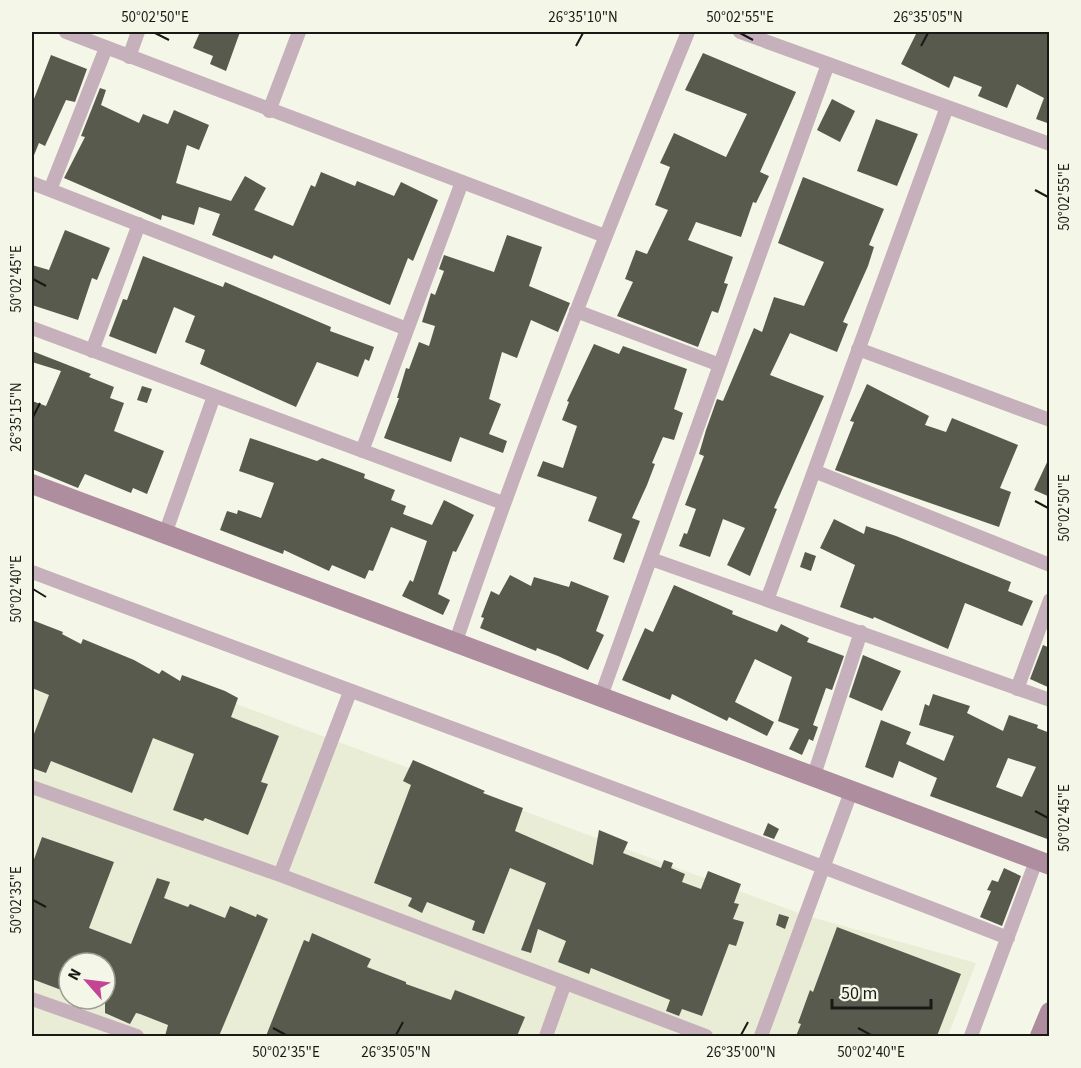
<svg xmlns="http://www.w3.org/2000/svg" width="1081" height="1068" font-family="'Source Sans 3',sans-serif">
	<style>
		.built { fill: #e9edd6; fill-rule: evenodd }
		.building { fill: #585a4d; fill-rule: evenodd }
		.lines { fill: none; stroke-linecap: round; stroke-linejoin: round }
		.street { stroke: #c6b0bb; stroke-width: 14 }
		.secondary { stroke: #ae8d9f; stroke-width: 20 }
		.ticks { fill: none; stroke: #181914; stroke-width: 2 }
		.neatline { fill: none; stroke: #181914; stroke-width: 2 }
		.ticks-label { font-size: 15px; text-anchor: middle; fill: #181914 }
	</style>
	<rect width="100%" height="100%" fill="#f4f7e8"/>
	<path class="built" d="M32,628L804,915L976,963L948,1036H32ZM69,963H105V999H69Z"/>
	<path class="building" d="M200,32H240L226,71L210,64L213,56L193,48Z
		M917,32H1050V124L1036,119L1044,98L1017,84L1007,108L978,96L982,87L954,76L949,88L901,64Z
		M703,53L796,92L760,172L769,176L756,203L753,202L741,237L696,222L688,240L733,257L724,283L728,284L718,313L712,311L698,347L617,316L633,282L625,279L636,250L647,254L668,210L655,205L670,167L660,163L674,133L726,157L747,114L685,90Z
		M51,55L87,69L75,102L66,100L45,146L39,143L32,160V104Z
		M100,88L106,90L101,105L139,123L143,114L168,124L174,110L209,125L199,150L187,145L176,183L231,201L245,176L266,188L254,210L293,226L311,185L315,187L321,172L355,186L357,181L394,196L401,182L438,200L413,261L408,258L390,305L274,255L272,259L212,235L220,214L199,207L194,225L162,215L161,220L64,178L85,137L81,136Z
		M832,99L855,111L840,142L817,130Z
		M876,119L918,134L897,186L857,171Z
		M803,177L884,209L869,245L874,247L868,266L843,322L848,324L837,352L790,333L770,375L824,396L774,508L777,509L750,576L727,565L745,528L723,519L710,557L679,546L684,533L687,534L696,509L685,505L704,456L699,454L706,430L717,399L723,401L754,328L762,332L774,297L804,306L824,262L778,243Z
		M65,230L110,248L97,280L92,278L78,320L32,305V265L49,270Z
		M507,235L542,247L529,286L570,303L558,332L531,320L517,358L502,352L489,399L501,404L489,434L507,441L503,453L460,437L451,462L384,438L399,398H397L406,368L409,369L419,342L429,346L435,326L422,322L431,293L435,295L444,271L439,269L444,255L494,272Z
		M143,256L223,287L225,282L331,327L330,331L374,347L369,361L365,359L358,377L317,362L296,407L200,364L205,350L185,342L195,316L174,307L156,354L109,336L123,299L127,300Z
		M594,344L619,354L623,346L687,369L674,409L683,413L674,440L663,437L652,463L655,464L647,485L632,518L640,521L624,563L613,559L622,534L588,521L597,497L537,476L543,461L563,468L577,426L562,420L569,402L567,401Z
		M32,351L91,374L89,377L114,387L110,398L124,403L114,431L164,451L147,494L133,488L131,493L85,474L78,488L32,469V401L46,406L61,371L32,362Z
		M867,384L929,416L925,425L946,432L952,418L1018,445L1000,488L1011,492L999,527L835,470L854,422L850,421Z
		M142,386L152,389L147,403L137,400Z
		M250,438L317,461L322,458L365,474L364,478L395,490L391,500L406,506L403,514L432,525L444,500L474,515L456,552L453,551L438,594L450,600L443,615L402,596L410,580L413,582L427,541L391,527L373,571L369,570L365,579L332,565L329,571L284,550L283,554L220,530L227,511L237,514L238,510L261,518L274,483L239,471Z
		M1050,456V497L1034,490Z
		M834,519L864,534L866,526L896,536L1011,582L1008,591L1033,601L1022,626L965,603L948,649L874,617L873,619L840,607L855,565L820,548Z
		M805,552L816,556L811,571L800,567Z
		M510,575L531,586L534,577L569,587L571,581L609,596L596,631L604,635L588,670L558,656L537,648L536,651L480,628L484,618L481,617L491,591L499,595Z
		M674,585L733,611L732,614L777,632L781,624L809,638L807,642L844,656L832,690L826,688L813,725L818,727L813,741L809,739L802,755L789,749L799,729L778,721L792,677L755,659L735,702L774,722L767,736L729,717L727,721L672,694L670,700L622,680L645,628L653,632Z
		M32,620L63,632L62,634L81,644L83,639L134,660L159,674L162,670L180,681L182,675L225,691L238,698L231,717L279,736L261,782L268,784L248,835L205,818L203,821L173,810L194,754L153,738L132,793L51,761L46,773L32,768V739L49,695L32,688Z
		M1043,645L1050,648V688L1030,679Z
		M863,655L901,671L882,711L849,697Z
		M933,694L970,706L967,713L1003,731L1009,715L1038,725L1037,728L1050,733V840L930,796L937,778L899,761L893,778L865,767L881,720L911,732L906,744L944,761L954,736L919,725L925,704L929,706ZM1008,758L1036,767L1022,797L996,787Z
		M413,760L485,791L483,793L523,808L515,831L593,865L599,830L628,842L623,853L661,868L664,860L673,863L671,868L685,874L682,882L701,889L708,871L741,884L734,903L739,904L733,919L744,922L736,946L729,944L702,1016L682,1009L679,1016L666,1011L670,1000L591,968L589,974L558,962L566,941L538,929L531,953L521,950L546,883L510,868L484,934L472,930L475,921L427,902L422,913L408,906L412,898L374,883L411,785L403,781Z
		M768,823L779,829L774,839L763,835Z
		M42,837L114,862L89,928L131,944L157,878L170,882L164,898L188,907L190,904L225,918L230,906L256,917L257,914L268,919L219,1036H165L168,1025L140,1014L136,1013L130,1024L105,1013V963H69V978L64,991L32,979V865Z
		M1004,868L1021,876L1002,926L980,917L991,891L987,890L992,880L998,882Z
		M779,914L789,917L785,929L776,925Z
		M837,927L961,974L937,1036H796L801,1024L798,1023L810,990L813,992Z
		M312,933L371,959L367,967L406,982V984L451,1000L455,990L525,1017L517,1036H266L304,940L309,942Z"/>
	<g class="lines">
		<path class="street" d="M66,32L605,236
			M740,32L1050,144
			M129,57L138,32
			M269,111L299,32
			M32,183L407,329
			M50,190L106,48
			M576,311L720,365
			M32,328L503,503
			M858,349L1050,420
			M92,351L139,224
			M362,451L462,182
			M814,471L1050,565
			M165,534L214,396
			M651,559L1050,700
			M32,572C357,694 684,812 1008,938
			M767,600L947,107
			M455,644C525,437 605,234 688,32
			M1017,689L1050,600
			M600,699L828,64
			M813,778L861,632
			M32,787L280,875L706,1036
			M280,875L350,692
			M32,999L137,1036
			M546,1036L565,983
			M761,1036L851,792
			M971,1036L1036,861"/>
		<path class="secondary" d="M32,484L1050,865
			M1040,1036L1050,1012"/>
	</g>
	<path class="ticks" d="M155,33L169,40M740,33L753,40M576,46L583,33M921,46L928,33M1035,190L1048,197M33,279L46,286M33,417L40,403M1035,501L1048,508M33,589L46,597M1035,811L1048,818M33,900L46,907M273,1028L286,1035M858,1028L871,1035M396,1035L403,1022M741,1035L748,1022"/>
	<rect width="1081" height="1068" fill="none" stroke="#f4f7e8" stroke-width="66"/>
	<g transform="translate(87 981) rotate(298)"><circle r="28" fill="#f4f7e8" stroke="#9c9e93" stroke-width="1.5"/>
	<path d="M0-4.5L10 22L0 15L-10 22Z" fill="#c34594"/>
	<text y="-9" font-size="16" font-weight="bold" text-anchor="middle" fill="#181914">N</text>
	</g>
	<path d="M832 999v9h99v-9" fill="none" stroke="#181914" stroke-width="3"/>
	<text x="841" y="999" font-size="18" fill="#181914" stroke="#f4f7e8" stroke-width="4.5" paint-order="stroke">50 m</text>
	<rect x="33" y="33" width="1015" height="1002" class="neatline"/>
	<g class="ticks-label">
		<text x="155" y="22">50°02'50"E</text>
		<text x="583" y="22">26°35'10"N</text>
		<text x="740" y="22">50°02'55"E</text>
		<text x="928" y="22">26°35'05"N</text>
		<text transform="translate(1064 197) rotate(-90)" y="5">50°02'55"E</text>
		<text transform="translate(16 279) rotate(-90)" y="5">50°02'45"E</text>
		<text transform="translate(16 417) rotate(-90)" y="5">26°35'15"N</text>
		<text transform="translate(1064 508) rotate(-90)" y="5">50°02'50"E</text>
		<text transform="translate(16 589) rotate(-90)" y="5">50°02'40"E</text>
		<text transform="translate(1064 818) rotate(-90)" y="5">50°02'45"E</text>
		<text transform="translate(16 900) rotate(-90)" y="5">50°02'35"E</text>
		<text x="286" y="1057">50°02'35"E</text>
		<text x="396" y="1057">26°35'05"N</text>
		<text x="741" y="1057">26°35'00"N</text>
		<text x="871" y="1057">50°02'40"E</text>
	</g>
</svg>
